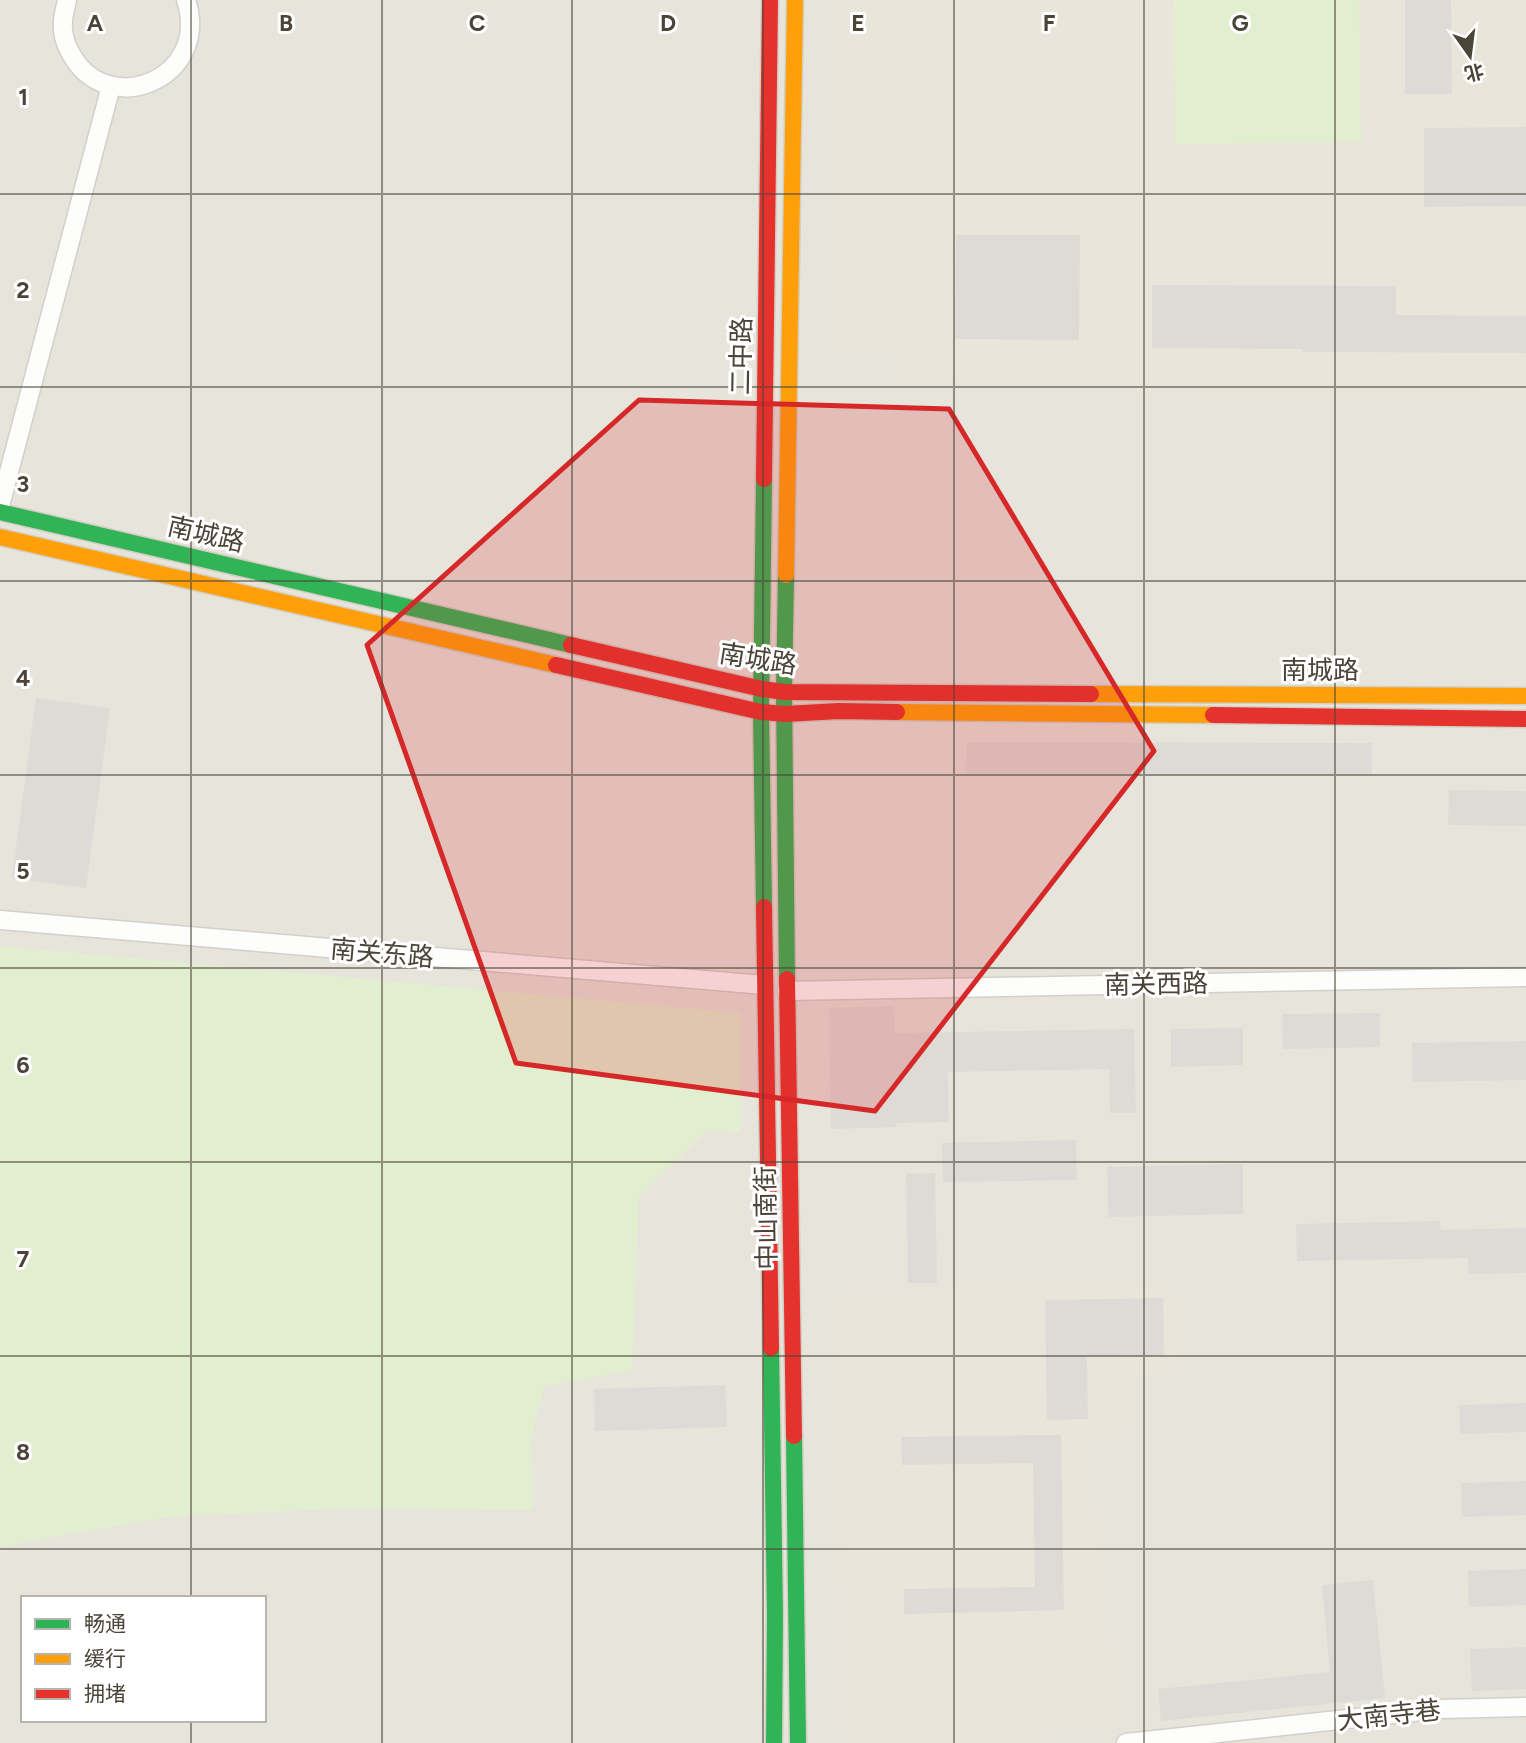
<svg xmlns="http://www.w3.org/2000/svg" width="1526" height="1743" font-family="Figtree,'Noto Sans SC',sans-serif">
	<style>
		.residential { fill: #e7e4dc; fill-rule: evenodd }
		.education { fill: #eae5da }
		.green { fill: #e1eecf }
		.building { fill: #dedbd6 }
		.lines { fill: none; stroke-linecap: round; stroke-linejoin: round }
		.street-casing { stroke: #d2d0cb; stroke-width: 21 }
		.fast-casing { stroke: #d3cfc5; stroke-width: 19 }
		.slow-casing { stroke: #d3cfc5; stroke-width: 19 }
		.jam-casing { stroke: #d3cfc5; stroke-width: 19 }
		.street { stroke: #fdfdfc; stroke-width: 18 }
		.fast { stroke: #30b455; stroke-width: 16 }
		.slow { stroke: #ff9f0a; stroke-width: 16 }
		.jam { stroke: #e5322d; stroke-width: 16 }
		.marked { fill: #d62828; fill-opacity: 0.2; stroke: #d62828; stroke-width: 5; stroke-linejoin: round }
		.grid { fill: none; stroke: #4b4439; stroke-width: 2; stroke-opacity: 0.55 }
		.labels { text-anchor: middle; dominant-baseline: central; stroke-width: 6; stroke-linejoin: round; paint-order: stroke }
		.street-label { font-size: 26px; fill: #4b4439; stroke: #fff }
		.grid-label { font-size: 23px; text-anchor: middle; font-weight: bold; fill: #4b4439; stroke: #fff; stroke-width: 6; stroke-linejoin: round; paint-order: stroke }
	</style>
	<rect width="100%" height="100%" fill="#f4f2ee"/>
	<path class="residential" d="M0,0H1526V1743H0ZM23,1598H264V1720H23Z"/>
	<path class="education" d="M842,0H1526V391L1125,387L1106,374L897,383L895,348L833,354Z
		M1173,1285L1177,1373L1132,1376L1133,1432L1085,1439L1119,1725L957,1743H845L838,1292Z"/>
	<path class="green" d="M1174,0H1359L1361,142L1175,144Z
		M0,946L741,1013L740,1133L707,1130L639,1197L632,1370L544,1387L531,1439L533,1510L337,1509L170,1517L25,1542L0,1548Z"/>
	<path class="building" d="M1405,0H1451L1452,94H1405Z
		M1526,127V206L1424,207V128Z
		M956,235H1080L1079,340L955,339Z
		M1152,285L1396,286V315L1526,316V353L1302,352V349L1152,348Z
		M36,698L110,708L86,888L12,878Z
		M967,742L1372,743V775L966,774Z
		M1449,790L1526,791V826L1448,825Z
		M894,1006L895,1033L1134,1029L1136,1113H1110L1109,1069L948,1072L949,1122L896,1123L897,1127L831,1129L829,1008Z
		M1380,1013V1047L1283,1049L1282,1014Z
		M1243,1028V1065L1171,1067V1029Z
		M1526,1041V1080L1412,1082V1043Z
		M1076,1140L1077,1180L943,1182L942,1143Z
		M1243,1164V1214L1108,1217L1107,1167Z
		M935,1173L937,1283H908L906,1174Z
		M1440,1221L1441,1230L1526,1228V1273L1468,1274V1258L1297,1261L1296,1224Z
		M1163,1298L1164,1356L1087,1357L1088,1419L1047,1420L1045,1300Z
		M725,1385L727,1427L595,1431L594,1389Z
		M1526,1403V1432L1460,1434L1459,1405Z
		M1061,1435L1064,1610L904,1614V1589L1035,1587L1033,1463L902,1465L901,1437Z
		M1526,1481V1515L1462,1517L1461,1483Z
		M1526,1569V1605L1469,1607L1468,1571Z
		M1373,1580L1385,1698L1161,1721L1158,1689L1330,1672L1322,1585Z
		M1526,1647V1689L1472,1691L1470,1649Z"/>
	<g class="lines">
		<defs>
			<path id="street" d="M67,0C66,7 63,14 63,21C62,32 65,43 70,52C106,122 212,79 186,0
				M0,506L111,86
				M0,920L764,985
				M787,991L1526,977
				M1126,1743L1440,1709L1526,1707"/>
			<path id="fast" d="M764,479L761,712L764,907
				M0,512L571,645
				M786,575L784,692L787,979
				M771,1348L775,1616L774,1743
				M794,1436L798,1743"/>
			<path id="slow" d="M0,537L556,665
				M786,575L795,0
				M1091,694L1526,696
				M897,712L1213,715"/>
			<path id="jam" d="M764,479L770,0
				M571,645L762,689L784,692L1091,694
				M556,665L761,712L785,714L839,711L897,712
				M1213,715L1526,719
				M764,907L771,1348
				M787,979L794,1436"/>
		</defs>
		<use href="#street" class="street-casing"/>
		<use href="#fast" class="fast-casing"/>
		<use href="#slow" class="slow-casing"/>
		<use href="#jam" class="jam-casing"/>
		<use href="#street" class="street"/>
		<use href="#fast" class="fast"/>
		<use href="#slow" class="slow"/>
		<use href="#jam" class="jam"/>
	</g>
	<path class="marked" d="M639,400L949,409L1154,751L875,1111L516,1063L367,645Z"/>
	<path class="grid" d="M191,0V1598M382,0V1743M572,0V1743M763,0V1743M954,0V1743M1144,0V1743M1335,0V1743M0,194H1526M0,387H1526M0,581H1526M0,775H1526M0,968H1526M0,1162H1526M0,1356H1526M0,1549H1526M191,1720V1743"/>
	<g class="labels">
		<g class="street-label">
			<text transform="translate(741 356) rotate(-89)">二中路</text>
			<text transform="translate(206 534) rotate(13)">南城路</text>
			<text transform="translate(758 659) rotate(9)">南城路</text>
			<text x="1320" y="670">南城路</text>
			<text transform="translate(382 953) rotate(5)">南关东路</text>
			<text transform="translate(1156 984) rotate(-1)">南关西路</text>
			<text transform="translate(766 1218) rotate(-91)">中山南街</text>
			<text transform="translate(1389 1715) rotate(-6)">大南寺巷</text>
		</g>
	</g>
	<g class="grid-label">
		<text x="95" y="31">A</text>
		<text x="286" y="31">B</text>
		<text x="477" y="31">C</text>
		<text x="668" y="31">D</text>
		<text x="858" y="31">E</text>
		<text x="1049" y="31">F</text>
		<text x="1240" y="31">G</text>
		<text x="23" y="105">1</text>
		<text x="23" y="298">2</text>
		<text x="23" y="492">3</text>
		<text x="23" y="686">4</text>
		<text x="23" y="879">5</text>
		<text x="23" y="1073">6</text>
		<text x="23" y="1267">7</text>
		<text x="23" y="1460">8</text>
	</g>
	<rect x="21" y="1596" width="245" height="126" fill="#ffffff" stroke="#b7b4b0" stroke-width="2"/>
	<rect x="35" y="1619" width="35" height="10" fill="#30b455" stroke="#b7b4b0" stroke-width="2"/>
	<text x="84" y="1631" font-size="21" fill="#4b4439">畅通</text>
	<rect x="35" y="1654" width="35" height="10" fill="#ff9f0a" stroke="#b7b4b0" stroke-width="2"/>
	<text x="84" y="1666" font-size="21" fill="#4b4439">缓行</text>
	<rect x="35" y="1689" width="35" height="10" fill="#e5322d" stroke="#b7b4b0" stroke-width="2"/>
	<text x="84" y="1701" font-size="21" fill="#4b4439">拥堵</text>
	<g transform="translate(1470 56) rotate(166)" stroke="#ffffff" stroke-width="5" paint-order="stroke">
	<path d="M0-5L12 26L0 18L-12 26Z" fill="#4b4439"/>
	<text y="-10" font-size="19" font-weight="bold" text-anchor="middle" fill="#4b4439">北</text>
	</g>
</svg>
